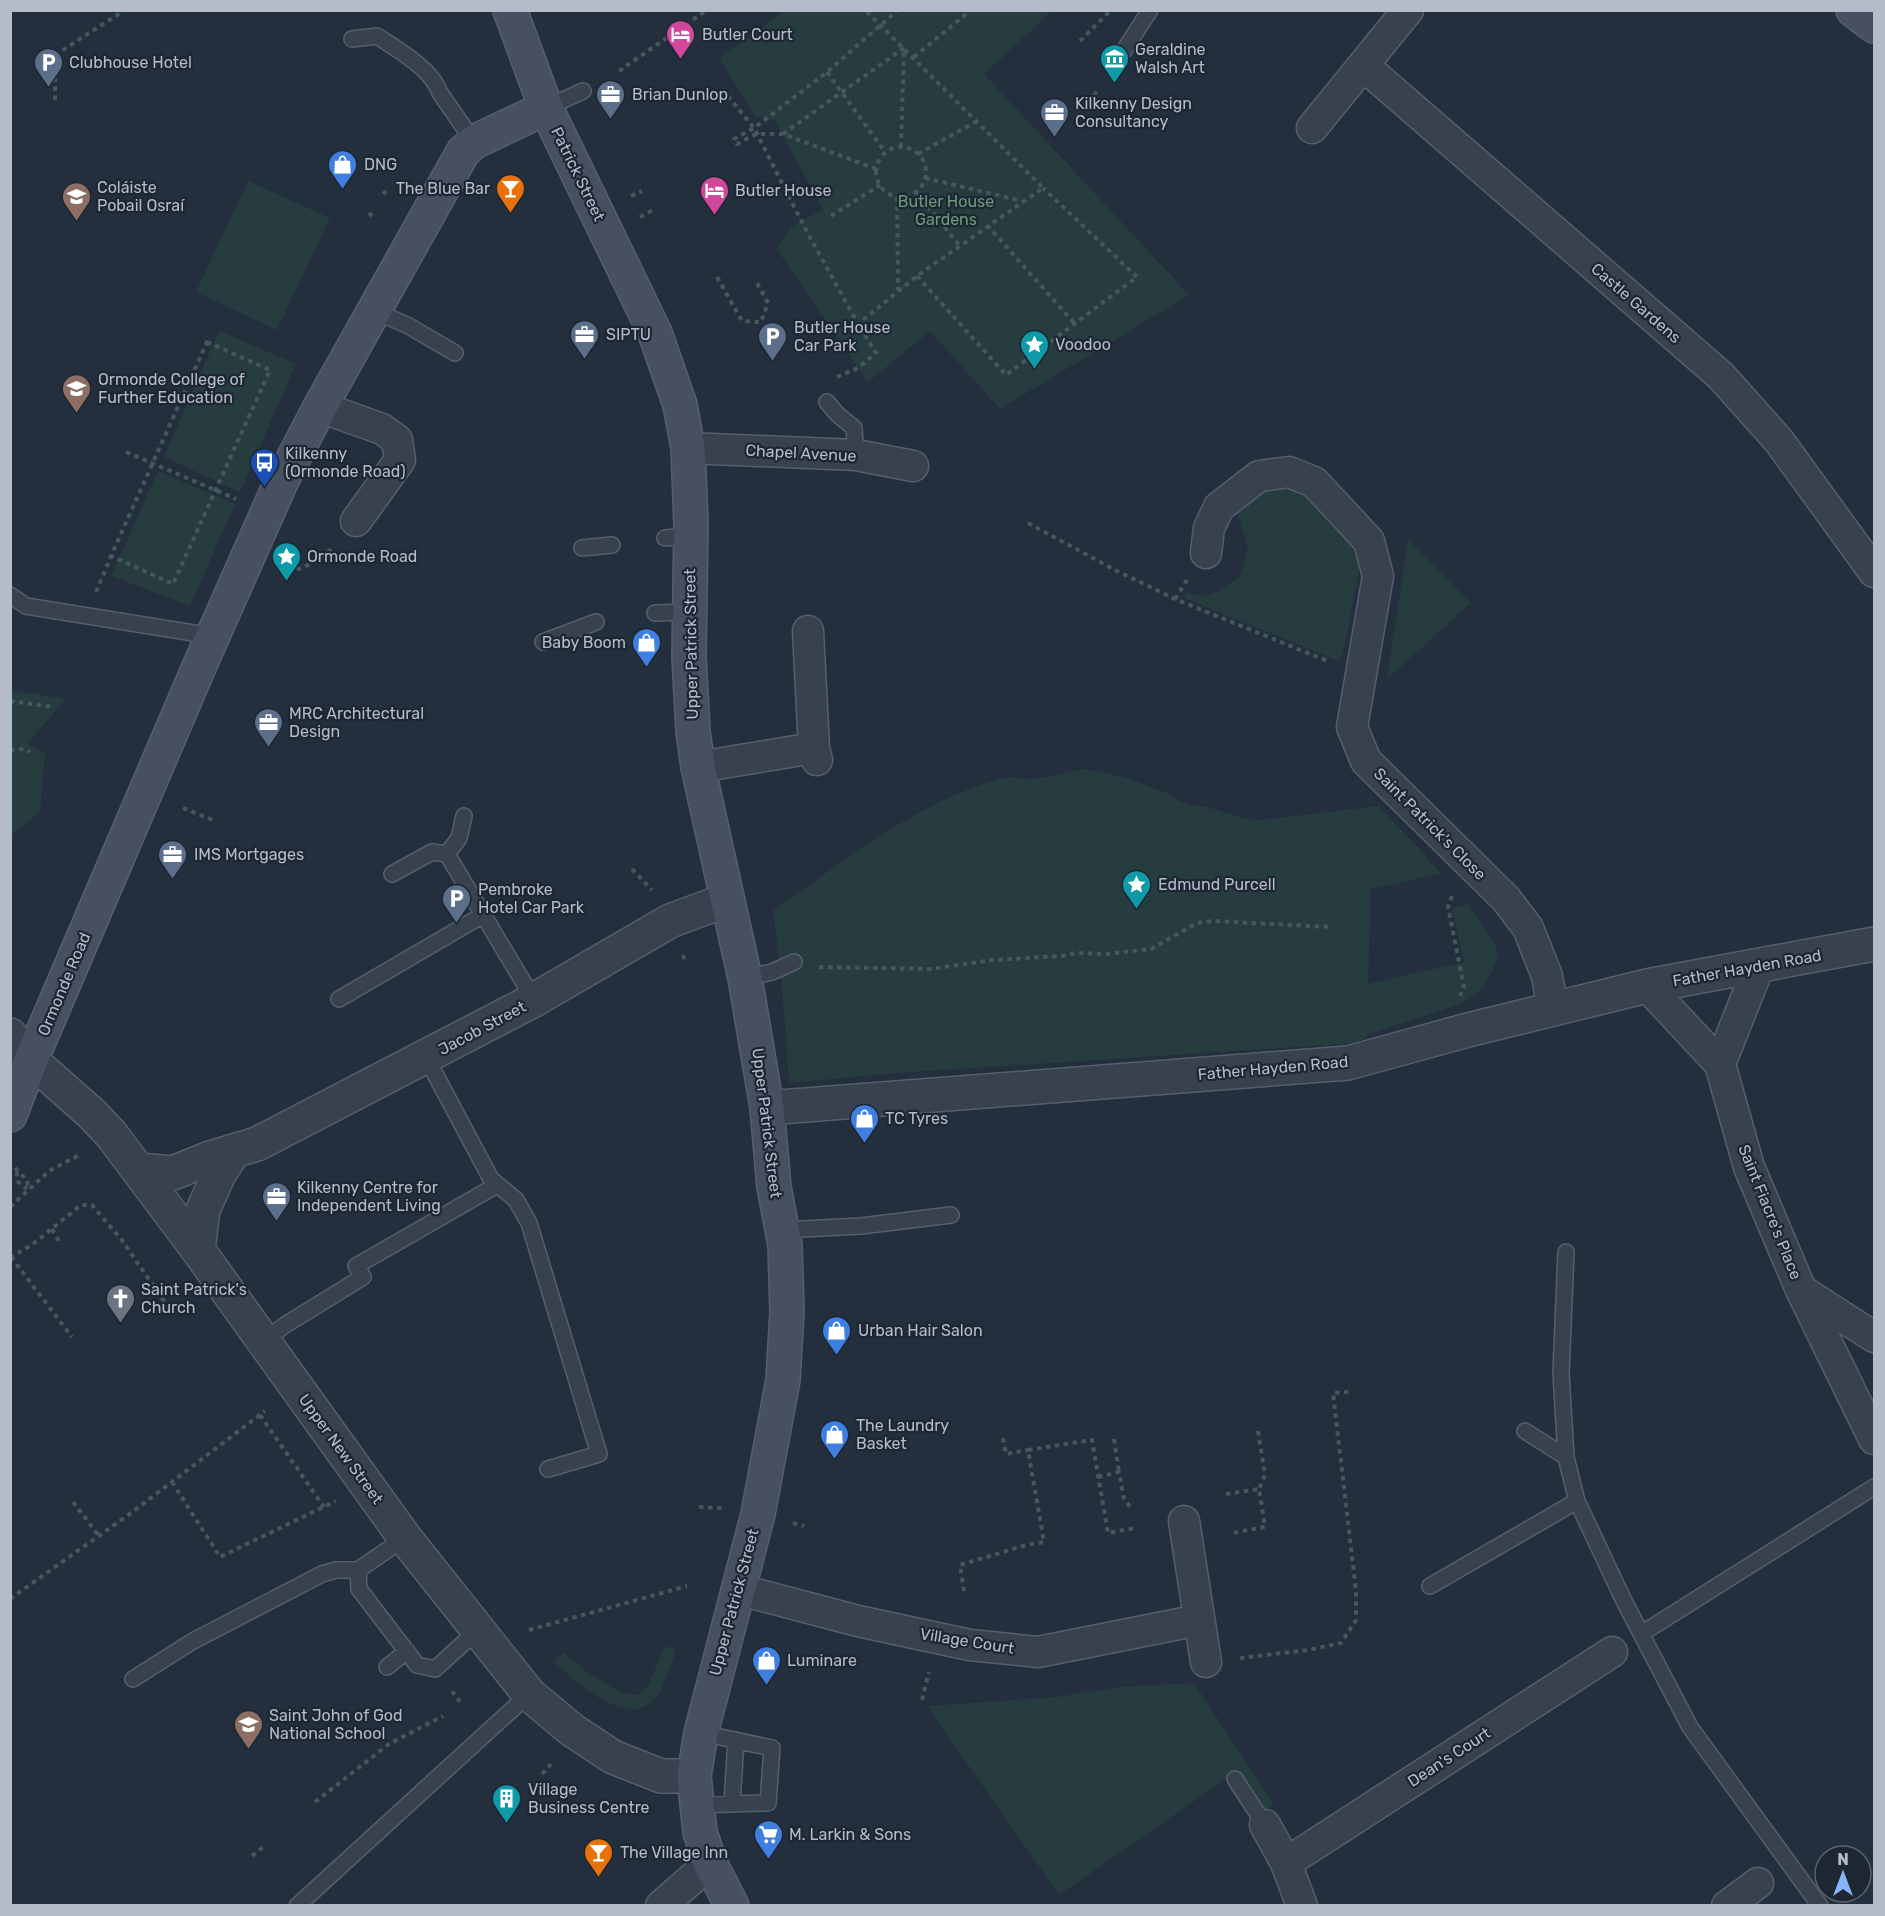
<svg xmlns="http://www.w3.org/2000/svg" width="1885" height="1916" font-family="Rubik,sans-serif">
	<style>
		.green { fill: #263c3f }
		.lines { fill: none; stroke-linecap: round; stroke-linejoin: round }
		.service-casing { stroke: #565f6c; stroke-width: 18 }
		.minor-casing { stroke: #565f6c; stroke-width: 33 }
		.tertiary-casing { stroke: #565f6c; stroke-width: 36 }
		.secondary-casing { stroke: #565f6c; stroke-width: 36 }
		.path { stroke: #44595c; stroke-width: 4; stroke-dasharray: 4.5 4.5; stroke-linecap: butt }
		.service { stroke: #38414e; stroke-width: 15 }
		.minor { stroke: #38414e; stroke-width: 30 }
		.tertiary { stroke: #38414e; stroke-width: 33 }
		.secondary { stroke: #465061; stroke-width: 33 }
		.labels { text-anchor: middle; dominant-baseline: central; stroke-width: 4.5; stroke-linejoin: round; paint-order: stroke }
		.poi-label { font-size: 16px; fill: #b4bcc9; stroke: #1d2633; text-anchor: start }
		.street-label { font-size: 16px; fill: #b4bcc9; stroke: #1d2633 }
		.park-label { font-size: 16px; fill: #6b9a76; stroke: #1d2633 }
	</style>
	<rect width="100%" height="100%" fill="#242f3e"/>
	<path class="green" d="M783,11H1052L984,74L1189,295L1000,409L930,331L868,382L776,248L792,227L823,209L774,120L756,117L719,58L766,25Z
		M248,181L330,218L277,330L196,292Z
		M219,331L296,364L240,492L164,457Z
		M158,471L235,504L190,606L111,576Z
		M1286,483L1310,494L1356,545L1361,559L1343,655L1336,660L1184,598L1186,592C1210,602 1221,589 1240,576L1248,548L1236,510L1240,498Z
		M1408,539L1471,603L1387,679Z
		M11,690L66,699L27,744L45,753L40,812L11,835Z
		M1084,769L1124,777L1169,794L1179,801L1192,806H1204L1252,821L1379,806L1441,873L1371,889L1368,984L1464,962L1452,908L1469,904L1495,944L1498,954L1496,963L1484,986L1476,995L1461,1004L1366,1035V1038L1360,1041L1343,1044L896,1073L789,1083L782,985L773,911C846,860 916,802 1002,778C1013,776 1024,779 1034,779C1051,777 1068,772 1084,769Z
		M665,1646L676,1650C671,1664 665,1687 656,1697C629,1732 576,1682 554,1662L564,1652L584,1670L621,1693L639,1695L648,1686Z
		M1194,1683L1274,1804L1266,1810L1239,1770L1059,1895L927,1706L1057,1697L1119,1687Z"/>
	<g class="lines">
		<defs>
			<path id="service" d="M352,39L377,36C398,50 432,69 440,93L474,142
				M1116,63L1150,10
				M546,108L583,91
				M374,311L407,325L455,353
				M827,402L837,414L854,428L856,455
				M665,538L690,536
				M582,548L612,545
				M10,595L26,606L212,636
				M655,613L689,612
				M543,642L596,622
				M447,854L459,838L464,816
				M392,874L432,852L447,854L534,1000
				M745,978L772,972L794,962
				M339,999L483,915
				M426,1057L491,1179L516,1200L529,1223L599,1454L548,1469
				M782,1230L861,1226L951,1215
				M1566,1252L1561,1373L1566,1457L1577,1501L1624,1601L1690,1727L1820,1906
				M263,1342L285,1325L363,1277L356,1266L497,1185
				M1525,1431L1566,1457
				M405,1538L358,1570L359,1589L417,1665L435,1669L478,1630
				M1430,1586L1577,1501
				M1641,1634L1874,1487
				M387,1667L407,1651
				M133,1679L193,1641L322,1574L336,1570H358
				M1235,1779L1265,1825
				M732,1804L736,1740
				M697,1805L768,1803L772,1748L701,1733
				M297,1906L529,1694"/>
			<path id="minor" d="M1364,66L1721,376L1779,441L1874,572
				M1312,128L1408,10
				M320,407L382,429L397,440L400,460L356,521
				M688,448L856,455L913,466
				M1206,553L1209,528L1219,507L1259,476L1289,472L1314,482L1369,541L1378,576L1352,727L1366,761L1506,899L1528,928L1547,976L1553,1010
				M808,631L814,748L817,760
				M698,767L814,748
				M1647,986L1720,1064L1749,1167L1801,1290L1874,1439
				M1720,1064L1759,966
				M1801,1290L1874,1337
				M1184,1521L1206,1662
				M737,1589L858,1621L937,1638L970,1645L1038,1652L1199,1620
				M1265,1825L1286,1863L1302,1906
				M1286,1863L1612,1652
				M661,1906L710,1863
				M1727,1906L1758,1883"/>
			<path id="tertiary" d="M10,1035L31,1060L92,1114L111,1134L198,1250L405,1538L529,1694L572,1730L613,1757L661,1776H694
				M767,1108L1348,1063L1468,1030L1647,986L1874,944
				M139,1170L173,1173L210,1158L257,1144L534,1000L670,921L713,905L727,898
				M198,1250L203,1210L219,1174L234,1151"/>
			<path id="secondary" d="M510,10L546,108L655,333L680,405L688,448L691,524L689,657L693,731L698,767L745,978L767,1108L774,1187L785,1245L787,1312L783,1380L758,1514L701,1733L694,1776L700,1832L710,1863L732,1906
				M1853,10L1874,26
				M10,1115L31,1060L199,667L281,482L320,407L463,152L474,142L546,108"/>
		</defs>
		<use href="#service" class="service-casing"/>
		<use href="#minor" class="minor-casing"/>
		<use href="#tertiary" class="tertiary-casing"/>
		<use href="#secondary" class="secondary-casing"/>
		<path class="path" d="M1080,41L1111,10
			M914,57L971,10
			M619,71L707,10
			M827,72L885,152
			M722,89L754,128L807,232L858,324L917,276L1043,188L865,10
			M55,100V55L125,10
			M1089,103L1099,88
			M783,134L904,48
			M901,147L904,49
			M876 172a25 25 0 1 1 50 0a25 25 0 1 1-50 0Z
			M918,154L977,121
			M876,169L783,134H756L737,144L734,139L754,128L827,72L898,10
			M925,178L1022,201
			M383,191L387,195
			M916,192L959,245
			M631,196L642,191
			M897,197L898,290
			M369,213L373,217
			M831,216L880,185
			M640,217L653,210
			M987,225L1075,324
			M917,276L1006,375L1137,277L1043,188
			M717,277L742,321L761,322L768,303L756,281
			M207,342L270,370L173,584L111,556Z
			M837,377L858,368L876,353L858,324
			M126,452L236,499
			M1028,523L1115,570L1175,599L1330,662
			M288,572C306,568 320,560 333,547
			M96,592L111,556
			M1175,599L1187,580
			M10,701L54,707
			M10,750L24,749L30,752
			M183,808L215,821
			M632,869L652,890
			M1452,896L1448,907L1464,987L1460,996
			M683,955L686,963
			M819,967L931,969L993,960L1062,956L1077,953L1106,954L1151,949L1197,923L1213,921L1331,927
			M15,1168L27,1180L28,1188
			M17,1172V1181L27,1189
			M10,1207L49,1171L81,1154
			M52,1229L60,1243
			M11,1257L72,1337
			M10,1258L33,1244L81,1205H92L121,1239L168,1307L190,1308L196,1312
			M260,1415L324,1507
			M1258,1431L1265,1475L1259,1489
			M1003,1438L1006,1454L1028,1450
			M1114,1439L1119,1472
			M1098,1477L1119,1472L1124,1499L1132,1509
			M172,1482L220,1557L336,1501
			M1226,1494L1259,1489L1265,1527L1232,1533
			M73,1502L99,1536
			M699,1507L722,1508
			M793,1523L804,1526
			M964,1591L960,1565L1026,1545L1044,1542L1028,1450L1092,1440L1108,1533L1135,1528
			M10,1599L131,1513L265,1411
			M529,1630L687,1586
			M1240,1658L1308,1650L1341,1643L1356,1620V1591L1333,1393L1349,1392
			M452,1691L461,1703
			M922,1700L929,1672
			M542,1774L551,1764
			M315,1802L389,1744L443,1716
			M252,1856L263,1847"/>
		<use href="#service" class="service"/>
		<use href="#minor" class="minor"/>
		<use href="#tertiary" class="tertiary"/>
		<use href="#secondary" class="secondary"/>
	</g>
	<defs>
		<symbol id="hotel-pin" viewBox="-11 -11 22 30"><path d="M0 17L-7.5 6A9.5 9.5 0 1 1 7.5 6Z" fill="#d1479c" stroke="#1d2633"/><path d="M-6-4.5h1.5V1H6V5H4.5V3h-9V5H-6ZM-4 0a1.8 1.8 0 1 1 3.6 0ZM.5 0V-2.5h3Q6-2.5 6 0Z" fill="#fff"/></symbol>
		<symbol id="museum-pin" viewBox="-11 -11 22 30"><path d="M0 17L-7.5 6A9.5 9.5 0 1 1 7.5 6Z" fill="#0f9aa8" stroke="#1d2633"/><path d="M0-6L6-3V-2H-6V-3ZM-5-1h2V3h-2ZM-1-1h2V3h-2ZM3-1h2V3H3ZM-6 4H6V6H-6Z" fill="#fff"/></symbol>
		<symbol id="parking-pin" viewBox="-11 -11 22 30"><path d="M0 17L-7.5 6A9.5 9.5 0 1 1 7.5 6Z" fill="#5c6f8a" stroke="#1d2633"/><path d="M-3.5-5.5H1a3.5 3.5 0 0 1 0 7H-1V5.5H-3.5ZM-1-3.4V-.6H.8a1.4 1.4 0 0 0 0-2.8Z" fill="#fff"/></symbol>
		<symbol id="office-pin" viewBox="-11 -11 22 30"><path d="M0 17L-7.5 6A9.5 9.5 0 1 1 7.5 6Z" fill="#5c6f8a" stroke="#1d2633"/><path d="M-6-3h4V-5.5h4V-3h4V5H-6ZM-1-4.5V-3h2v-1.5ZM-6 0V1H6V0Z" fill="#fff"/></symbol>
		<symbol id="shop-pin" viewBox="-11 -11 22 30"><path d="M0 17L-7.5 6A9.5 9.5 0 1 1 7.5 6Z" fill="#3f7fe0" stroke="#1d2633"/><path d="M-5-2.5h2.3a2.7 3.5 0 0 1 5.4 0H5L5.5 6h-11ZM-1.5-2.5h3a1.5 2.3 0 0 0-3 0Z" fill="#fff"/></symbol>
		<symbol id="bar-pin" viewBox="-11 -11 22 30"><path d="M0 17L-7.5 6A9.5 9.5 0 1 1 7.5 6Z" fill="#e8710a" stroke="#1d2633"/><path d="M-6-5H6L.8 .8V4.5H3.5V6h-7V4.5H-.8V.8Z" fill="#fff"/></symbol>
		<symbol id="school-pin" viewBox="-11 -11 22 30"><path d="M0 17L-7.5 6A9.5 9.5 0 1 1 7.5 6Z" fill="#8d6e63" stroke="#1d2633"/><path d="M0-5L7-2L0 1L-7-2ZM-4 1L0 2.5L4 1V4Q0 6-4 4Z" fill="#fff"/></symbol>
		<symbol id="sight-pin" viewBox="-11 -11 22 30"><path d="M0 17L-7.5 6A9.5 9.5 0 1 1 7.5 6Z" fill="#0f9aa8" stroke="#1d2633"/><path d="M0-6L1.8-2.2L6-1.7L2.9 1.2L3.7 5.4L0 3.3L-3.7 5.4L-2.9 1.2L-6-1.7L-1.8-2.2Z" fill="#fff"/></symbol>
		<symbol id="university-pin" viewBox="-11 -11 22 30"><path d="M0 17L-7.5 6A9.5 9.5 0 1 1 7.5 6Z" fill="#8d6e63" stroke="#1d2633"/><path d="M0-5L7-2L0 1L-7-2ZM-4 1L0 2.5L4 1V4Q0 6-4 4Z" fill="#fff"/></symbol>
		<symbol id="bus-pin" viewBox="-11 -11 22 30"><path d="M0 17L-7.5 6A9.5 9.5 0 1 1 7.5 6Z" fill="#1a4fb4" stroke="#1d2633"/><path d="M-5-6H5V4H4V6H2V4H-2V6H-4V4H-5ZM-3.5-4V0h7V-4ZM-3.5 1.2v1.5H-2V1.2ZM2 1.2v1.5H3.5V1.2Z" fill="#fff"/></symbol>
		<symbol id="church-pin" viewBox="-11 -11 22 30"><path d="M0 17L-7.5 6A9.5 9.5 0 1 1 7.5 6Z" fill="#6b7280" stroke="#1d2633"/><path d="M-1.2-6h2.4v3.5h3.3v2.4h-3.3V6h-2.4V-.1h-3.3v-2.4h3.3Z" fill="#fff"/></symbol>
		<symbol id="building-pin" viewBox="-11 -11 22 30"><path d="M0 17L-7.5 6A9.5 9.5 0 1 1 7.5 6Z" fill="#0f9aa8" stroke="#1d2633"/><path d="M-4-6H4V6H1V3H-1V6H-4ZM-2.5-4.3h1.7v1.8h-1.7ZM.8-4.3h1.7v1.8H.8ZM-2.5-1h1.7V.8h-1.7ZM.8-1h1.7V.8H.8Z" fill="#fff"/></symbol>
		<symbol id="supermarket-pin" viewBox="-11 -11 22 30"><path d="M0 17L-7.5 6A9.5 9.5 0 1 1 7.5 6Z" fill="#3f7fe0" stroke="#1d2633"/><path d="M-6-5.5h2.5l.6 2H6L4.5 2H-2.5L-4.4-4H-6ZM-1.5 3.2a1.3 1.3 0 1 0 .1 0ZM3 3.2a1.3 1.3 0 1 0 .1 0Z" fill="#fff"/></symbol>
	</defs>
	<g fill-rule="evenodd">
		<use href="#hotel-pin" x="664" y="18" width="33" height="45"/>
		<use href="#museum-pin" x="1098" y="42" width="33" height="45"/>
		<use href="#parking-pin" x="32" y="46" width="33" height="45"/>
		<use href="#office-pin" x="594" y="78" width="33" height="45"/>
		<use href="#office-pin" x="1038" y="96" width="33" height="45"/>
		<use href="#shop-pin" x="326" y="148" width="33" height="45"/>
		<use href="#bar-pin" x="494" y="172" width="33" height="45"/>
		<use href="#hotel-pin" x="698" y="174" width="33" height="45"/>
		<use href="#school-pin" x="60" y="180" width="33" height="45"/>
		<use href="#office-pin" x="568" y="318" width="33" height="45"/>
		<use href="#parking-pin" x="756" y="320" width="33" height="45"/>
		<use href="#sight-pin" x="1018" y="328" width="33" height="45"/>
		<use href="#university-pin" x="60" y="372" width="33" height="45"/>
		<use href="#bus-pin" x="248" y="446" width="33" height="45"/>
		<use href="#sight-pin" x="270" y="540" width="33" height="45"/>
		<use href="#shop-pin" x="630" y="626" width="33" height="45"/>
		<use href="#office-pin" x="252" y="706" width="33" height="45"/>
		<use href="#office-pin" x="156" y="838" width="33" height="45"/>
		<use href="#sight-pin" x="1120" y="868" width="33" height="45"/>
		<use href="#parking-pin" x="440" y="882" width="33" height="45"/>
		<use href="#shop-pin" x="848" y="1102" width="33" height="45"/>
		<use href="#office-pin" x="260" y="1180" width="33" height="45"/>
		<use href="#church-pin" x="104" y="1282" width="33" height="45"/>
		<use href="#shop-pin" x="820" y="1314" width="33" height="45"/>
		<use href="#shop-pin" x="818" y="1418" width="33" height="45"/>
		<use href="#shop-pin" x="750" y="1644" width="33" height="45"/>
		<use href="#school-pin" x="232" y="1708" width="33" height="45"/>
		<use href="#building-pin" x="490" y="1782" width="33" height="45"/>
		<use href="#supermarket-pin" x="752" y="1818" width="33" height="45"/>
		<use href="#bar-pin" x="582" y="1836" width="33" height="45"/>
	</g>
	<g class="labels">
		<g class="poi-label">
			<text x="702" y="34">Butler Court</text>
			<text x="1135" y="49">Geraldine<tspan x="1135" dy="18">Walsh Art</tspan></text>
			<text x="69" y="62">Clubhouse Hotel</text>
			<text x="632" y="94">Brian Dunlop</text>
			<text x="1075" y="103">Kilkenny Design<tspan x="1075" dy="18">Consultancy</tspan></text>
			<text x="364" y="164">DNG</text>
			<text x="97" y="187">Coláiste<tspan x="97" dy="18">Pobail Osraí</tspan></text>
			<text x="490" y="188" text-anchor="end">The Blue Bar</text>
			<text x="735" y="190">Butler House</text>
			<text x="794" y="327">Butler House<tspan x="794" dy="18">Car Park</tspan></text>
			<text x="606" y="334">SIPTU</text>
			<text x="1055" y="344">Voodoo</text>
			<text x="98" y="379">Ormonde College of<tspan x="98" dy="18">Further Education</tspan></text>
			<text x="285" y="453">Kilkenny<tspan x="285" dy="18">(Ormonde Road)</tspan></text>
			<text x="307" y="556">Ormonde Road</text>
			<text x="626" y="642" text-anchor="end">Baby Boom</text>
			<text x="289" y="713">MRC Architectural<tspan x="289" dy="18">Design</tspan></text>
			<text x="194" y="854">IMS Mortgages</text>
			<text x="1158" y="884">Edmund Purcell</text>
			<text x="478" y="889">Pembroke<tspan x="478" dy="18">Hotel Car Park</tspan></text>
			<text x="885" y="1118">TC Tyres</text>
			<text x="297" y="1187">Kilkenny Centre for<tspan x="297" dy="18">Independent Living</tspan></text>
			<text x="141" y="1289">Saint Patrick's<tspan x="141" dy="18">Church</tspan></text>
			<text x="858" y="1330">Urban Hair Salon</text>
			<text x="856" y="1425">The Laundry<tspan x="856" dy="18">Basket</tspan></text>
			<text x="787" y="1660">Luminare</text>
			<text x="269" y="1715">Saint John of God<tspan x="269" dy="18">National School</tspan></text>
			<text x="528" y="1789">Village<tspan x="528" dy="18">Business Centre</tspan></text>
			<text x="789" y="1834">M. Larkin &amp; Sons</text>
			<text x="620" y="1852">The Village Inn</text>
		</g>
		<g class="street-label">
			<text transform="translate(578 174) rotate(64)">Patrick Street</text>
			<text transform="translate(1636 303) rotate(41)">Castle Gardens</text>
			<text transform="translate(801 453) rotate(3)">Chapel Avenue</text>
			<text transform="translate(691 644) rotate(-91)">Upper Patrick Street</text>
			<text transform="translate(1430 824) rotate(45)">Saint Patrick's Close</text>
			<text transform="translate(1747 968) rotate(-10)">Father Hayden Road</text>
			<text transform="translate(64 984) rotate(-67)">Ormonde Road</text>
			<text transform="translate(482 1028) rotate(-28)">Jacob Street</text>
			<text transform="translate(1273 1068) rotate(-5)">Father Hayden Road</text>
			<text transform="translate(767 1123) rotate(83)">Upper Patrick Street</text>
			<text transform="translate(1770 1212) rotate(68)">Saint Fiacre's Place</text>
			<text transform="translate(341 1449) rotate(54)">Upper New Street</text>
			<text transform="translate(734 1602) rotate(-75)">Upper Patrick Street</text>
			<text transform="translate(967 1641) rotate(9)">Village Court</text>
			<text transform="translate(1449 1757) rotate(-33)">Dean's Court</text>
		</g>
		<g class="park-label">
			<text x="946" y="201">Butler House<tspan x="946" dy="18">Gardens</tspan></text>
		</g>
	</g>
	<rect width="1885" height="1916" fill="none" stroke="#b4bcc9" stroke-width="24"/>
	<g transform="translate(1843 1874)"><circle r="28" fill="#1d2633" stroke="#59626f" stroke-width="1.5"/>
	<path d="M0-4.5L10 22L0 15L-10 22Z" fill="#8ab4f8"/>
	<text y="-9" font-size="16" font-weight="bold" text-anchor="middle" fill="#b4bcc9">N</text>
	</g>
</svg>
